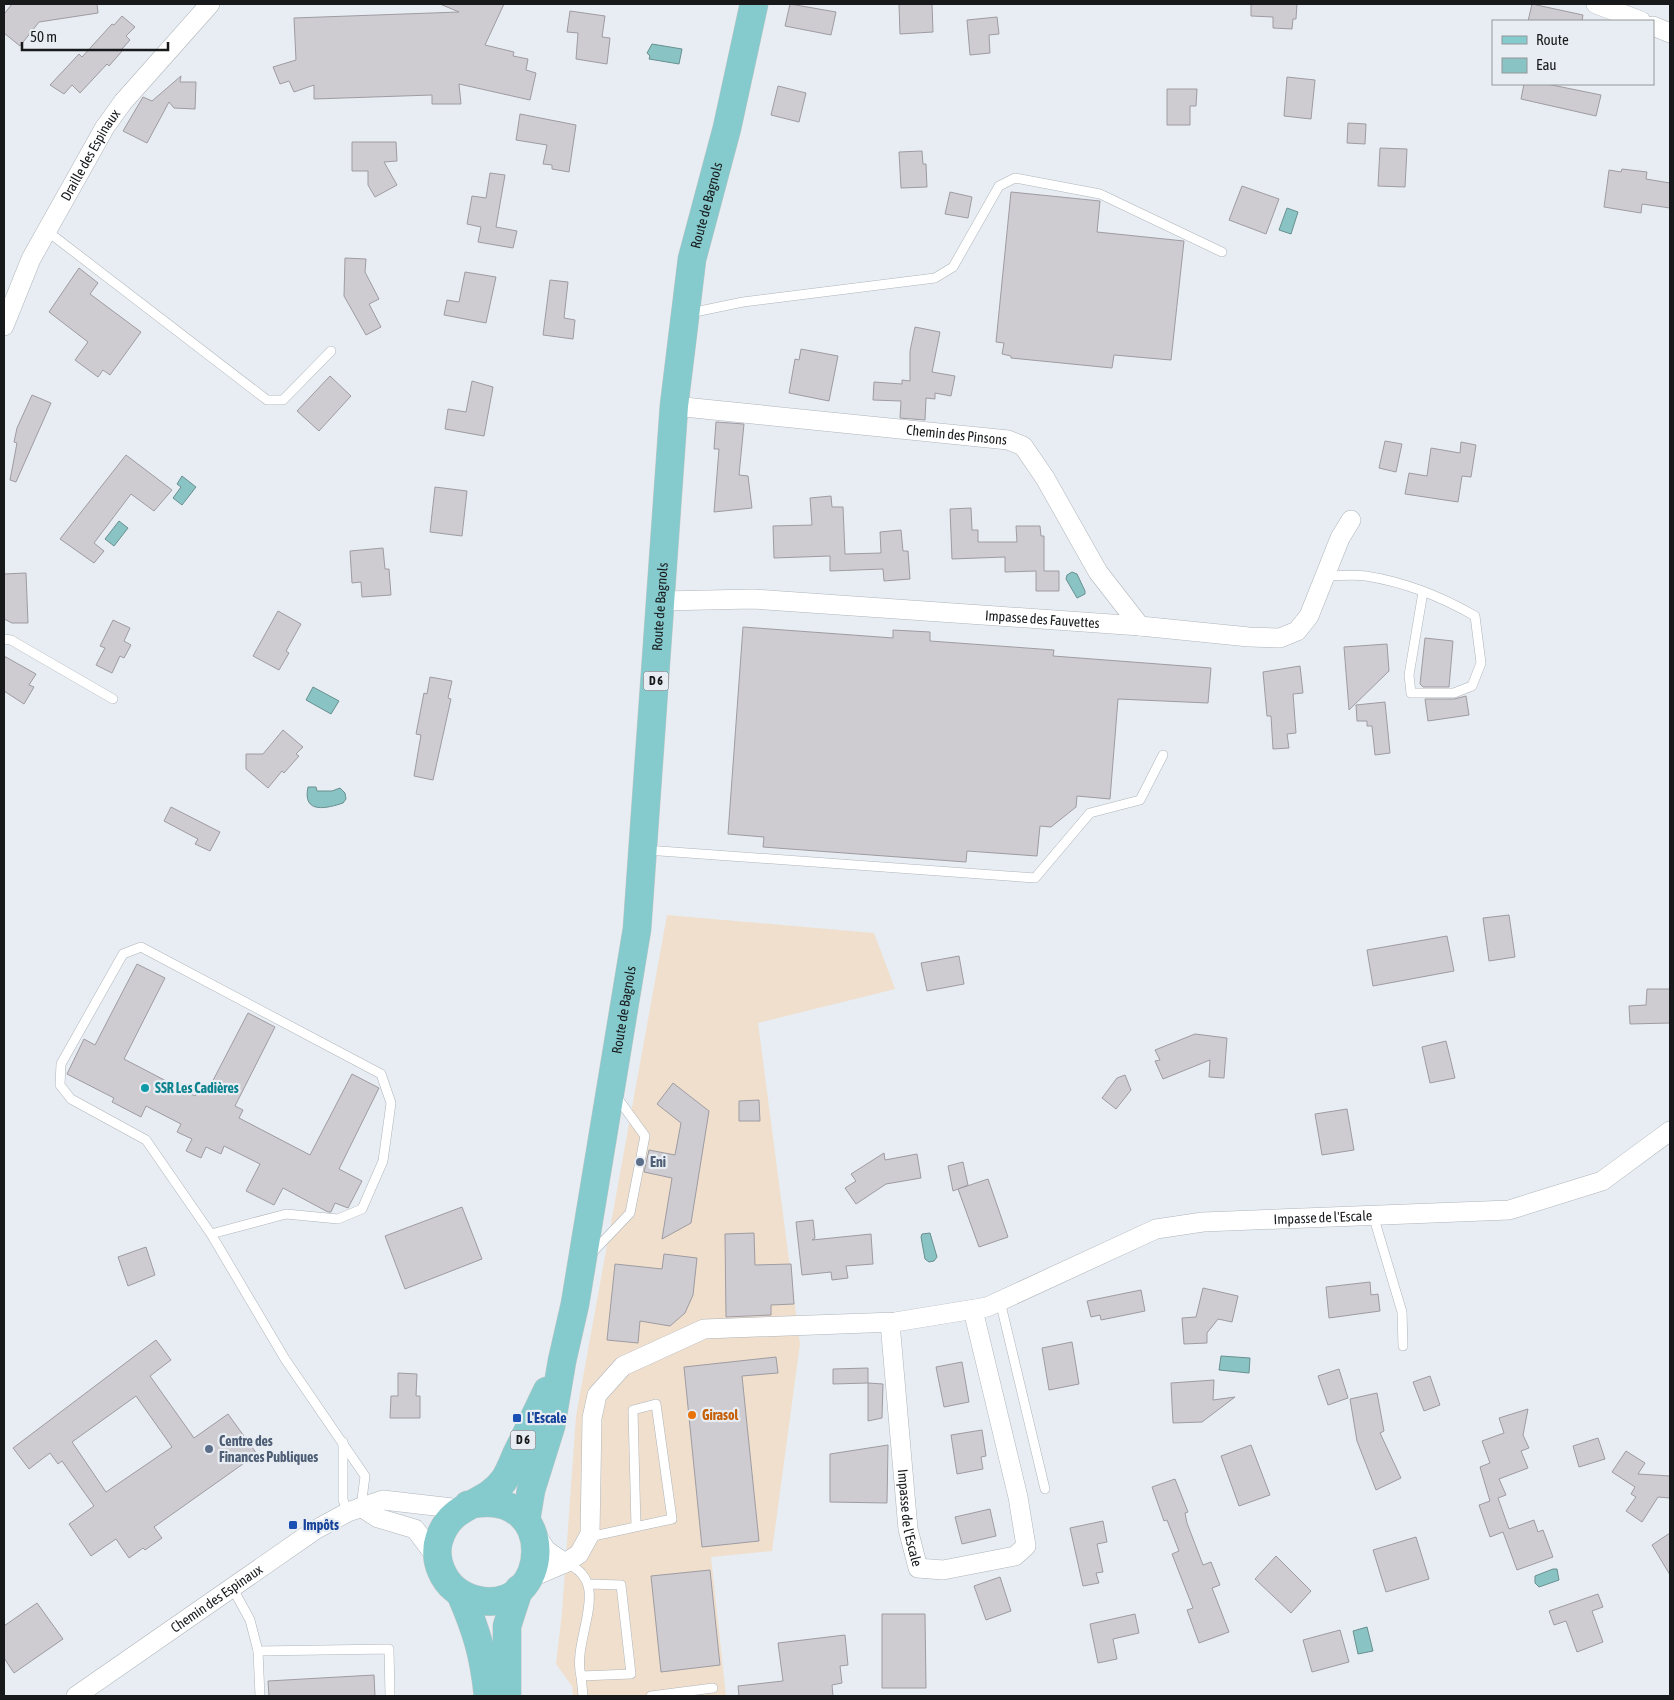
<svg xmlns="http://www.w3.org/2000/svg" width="1674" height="1700" font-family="'Asap Condensed',sans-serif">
<rect width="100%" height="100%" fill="#e7edf2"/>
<!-- commercial -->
<path fill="#f0dfcd" d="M667,915L874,933L895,989L758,1023L800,1344L772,1551L711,1557L726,1696H573L572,1686L556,1664L562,1613L576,1416Z"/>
<!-- water -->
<g fill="#8ac3c3" stroke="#689091">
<path d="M652,44L682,49L679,64L649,59L650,56L647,53Z"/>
<path d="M1287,208L1298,212L1291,234L1279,230Z"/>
<path d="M182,476L196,487L182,505L173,498L181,487L177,484Z"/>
<path d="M119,521L128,528L114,546L105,539Z"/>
<path d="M1072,572L1077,574L1085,591V594L1077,598L1066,579L1067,575Z"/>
<path d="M313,687L339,701L331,714L306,700Z"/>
<path d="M308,787H316L317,791H332L340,788L345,793L346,799L343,803C328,808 302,815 308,787Z"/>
<path d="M930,1233L937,1257L934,1261L929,1262L925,1259L921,1237L922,1234Z"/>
<path d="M1221,1356L1250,1358L1249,1373L1219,1370Z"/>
<path d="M1553,1569H1557L1559,1580L1539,1587L1535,1583V1576Z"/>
<path d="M1367,1627L1373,1651L1358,1654L1353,1631Z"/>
</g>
<!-- building -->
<g fill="#cecbd1" stroke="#9e9ca2" fill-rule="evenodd">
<path d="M12,4H97L98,13L39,22L20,46L4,33V14Z"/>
<path d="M440,4H504L485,45L514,52L513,56L528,59L526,70L536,73L530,100L459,84L461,104H432V95L314,99V85L294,92L289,81L280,84L273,67L296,60L294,18L459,12Z"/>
<path d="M790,4L836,12L831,35L785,26Z"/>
<path d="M899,4H932L933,32L900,34Z"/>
<path d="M1251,4H1297L1296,19H1293L1292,29L1273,28V17L1251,16Z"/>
<path d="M1532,4L1583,15L1582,21H1528Z"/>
<path d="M570,11L605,16L602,37L610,38L607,64L576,59L578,33L567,32Z"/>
<path d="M122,16L135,27L126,36L130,40L122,49L123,50L109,66L107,64L80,93L72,85L64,94L50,85L79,54L82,57L112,24L114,25Z"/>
<path d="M997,17L999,34L989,35L990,53L970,55L967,20Z"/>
<path d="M181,76L180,82H196L195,109L174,108L169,102L147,143L123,131L143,97L152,101Z"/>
<path d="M1287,77L1315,80L1311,119L1284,116Z"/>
<path d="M1524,84H1547L1601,95L1596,116L1521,99Z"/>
<path d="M778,86L806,93L799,122L771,115Z"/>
<path d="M1167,89H1197L1196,106H1190V125H1167Z"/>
<path d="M520,114L576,125L569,172L552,169V165L543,164L547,145L516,140Z"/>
<path d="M1348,123L1366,124L1365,144L1347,143Z"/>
<path d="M352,142H396L397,161L384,162L397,185L375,197L368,185V171H352Z"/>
<path d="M1380,148L1407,149L1405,187L1378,186Z"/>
<path d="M922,151L923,164H926L927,187L901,188L899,152Z"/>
<path d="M1622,169L1647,172L1646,179L1670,183V208L1642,204L1641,213L1604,207L1609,170L1621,172Z"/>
<path d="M490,173L505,175L496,227L517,231L513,248L478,242L481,227L467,224L472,196L486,198Z"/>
<path d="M1242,186L1279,199L1266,234L1229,220Z"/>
<path d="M950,192L972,197L968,218L945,214Z"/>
<path d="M1011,192L1100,201L1097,232L1184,241L1171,360L1114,355L1112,368L1011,358V356L1002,354L1004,343L996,342Z"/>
<path d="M345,258L366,259L365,272L379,299L369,304L381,327L366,335L344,296Z"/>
<path d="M79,268L98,283L90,294L141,332L110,375L103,370L98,377L75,360L88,342L49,312Z"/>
<path d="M465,272L496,277L486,323L444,315L447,300L459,302Z"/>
<path d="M550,280L568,282L564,318L575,320L573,339L543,335Z"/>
<path d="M915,327L940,332L932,372L955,376L951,396L935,393V399L926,398L925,420L900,418L901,401L873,400L874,382L902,384V380L910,381V351Z"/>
<path d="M801,349L838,356L829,401L789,393L795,359L799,360Z"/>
<path d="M330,376L351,396L319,431L297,411Z"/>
<path d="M472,381L493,387L484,436L445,429L448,409L466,412Z"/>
<path d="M32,395L51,403L16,482L10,480L17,443L14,442L17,428Z"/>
<path d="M716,422L744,424L739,475L748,476L752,508L714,512L719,449H714Z"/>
<path d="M1385,441L1402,444L1396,472L1379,468Z"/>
<path d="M1461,442L1476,445L1471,477L1462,476L1458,502L1405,494L1409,473L1427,476L1431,448L1460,453Z"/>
<path d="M126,455L172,490L154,511L131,494L94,543L104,551L94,563L60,539Z"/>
<path d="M435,487L467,491L462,536L430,532Z"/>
<path d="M831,496L832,507H843L845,554L881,553L880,532L901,530L903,551H908L910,579L884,581L883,569L830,571V556L774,558L773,526L812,525L810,498Z"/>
<path d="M971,508L972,530H978V542H1017L1016,526H1040L1041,536H1044V571H1059V591H1036V571L1005,572V557L952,559L950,509Z"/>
<path d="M383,548L385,569H389L391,595L362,597L361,582L352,583L350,551Z"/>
<path d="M26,573L28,623H12L4,619V574Z"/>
<path d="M278,611L301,624L286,651L289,653L279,670L253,656Z"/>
<path d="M113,620L130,628L124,641L131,645L124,658L120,656L112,673L96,665L105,648L100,646Z"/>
<path d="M743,627L893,638V630L930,632V641L1054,650L1053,656L1211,668L1208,703L1118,699L1110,799L1077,796L1076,807L1051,827L1040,826L1037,856L967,851L966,862L763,847L764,837L728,834Z"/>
<path d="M1425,638L1453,641L1449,687H1423L1420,684Z"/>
<path d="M1387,644L1389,671L1349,710L1344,647Z"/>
<path d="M4,656L36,674L29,685L34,687L24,704L4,691Z"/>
<path d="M1300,666L1303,693L1293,694L1296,733L1287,734L1289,748L1273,749L1271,716H1267L1263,672Z"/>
<path d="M430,677L452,681L448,698L451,699L433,780L414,776L421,735L416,734L424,693L427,694Z"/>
<path d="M1466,696L1469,715L1428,721L1425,699H1454Z"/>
<path d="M1385,702L1390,753L1375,755L1372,726H1367V721H1357L1356,705Z"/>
<path d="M283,730L303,747L296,754L299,756L284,773L282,771L268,788L246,769V754H263Z"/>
<path d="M171,807L220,832L210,851L195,844L198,839L164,821Z"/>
<path d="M1509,915L1515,957L1489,961L1483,918Z"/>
<path d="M1447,936L1454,971L1373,986L1367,950Z"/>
<path d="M959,956L964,984L927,991L921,963Z"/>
<path d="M137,964L165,978L124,1059L195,1096L199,1088L207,1092L248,1013L275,1027L235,1106L243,1110L239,1118L310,1155L352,1074L379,1088L339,1169L362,1181L348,1208L335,1203L331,1212H328L283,1188L274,1205L246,1191L260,1164L224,1146L221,1154L206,1147L201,1158L186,1151L192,1139L177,1132L181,1124L146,1106L141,1117L112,1102L114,1098L67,1074L84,1039L95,1045Z"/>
<path d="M1647,989H1670V1023L1630,1024L1629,1006L1646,1005Z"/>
<path d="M1195,1034L1227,1038L1224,1078L1209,1077L1210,1060L1163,1079L1155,1061L1160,1060L1155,1050Z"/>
<path d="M1446,1041L1455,1078L1430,1083L1422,1047Z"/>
<path d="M1125,1075L1131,1090L1116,1109L1102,1098L1117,1078Z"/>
<path d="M673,1083L709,1111L691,1223L662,1239L672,1178L644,1172L649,1150L675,1155L681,1123L657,1104Z"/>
<path d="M759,1100L760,1121H739V1101Z"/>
<path d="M1347,1109L1354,1150L1322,1155L1315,1114Z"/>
<path d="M884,1153L885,1160L917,1154L921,1178L886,1184L856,1204L845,1188L856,1181L851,1174Z"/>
<path d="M963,1162L968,1185L953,1191L948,1166Z"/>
<path d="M988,1179L1008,1237L979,1247L958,1189Z"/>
<path d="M462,1207L482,1259L405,1289L385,1236Z"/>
<path d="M813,1220L815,1238L812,1240L871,1234L873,1264L846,1266L848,1278L832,1280L831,1272L802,1275L796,1222Z"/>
<path d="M754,1233L755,1265L791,1264L794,1304L771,1305V1315L726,1317L725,1234Z"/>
<path d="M146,1247L155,1275L128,1286L118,1257Z"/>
<path d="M664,1254L697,1258L693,1295L685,1313L670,1326L640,1321L638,1343L607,1340L615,1264L662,1269Z"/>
<path d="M1370,1282L1371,1295L1378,1294L1380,1311L1329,1318L1326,1287Z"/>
<path d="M1203,1288L1238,1296L1232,1322L1218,1319L1207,1333V1343L1184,1344L1182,1318L1196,1317Z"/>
<path d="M1141,1290L1145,1311L1101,1320L1100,1315L1091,1317L1087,1301Z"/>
<path d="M156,1340L171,1360L150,1376L194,1438L228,1414L257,1454L154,1527L162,1538L145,1550L143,1548L129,1558L116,1539L91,1556L69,1524L94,1506L62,1461L58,1464L50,1453L29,1469L13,1448ZM136,1396L172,1447L106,1492L72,1442Z"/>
<path d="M1072,1342L1079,1384L1049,1390L1042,1348Z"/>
<path d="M776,1357L778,1373L742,1376L759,1541L702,1547L684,1367Z"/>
<path d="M962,1362L969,1402L944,1407L936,1367Z"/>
<path d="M868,1368V1383L833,1384V1369Z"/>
<path d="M1339,1369L1348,1398L1328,1405L1318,1376Z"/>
<path d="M398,1373L417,1374L416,1396H420V1418H390L391,1396H398Z"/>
<path d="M1430,1376L1440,1405L1424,1411L1413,1382Z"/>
<path d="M1214,1380L1213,1400L1235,1397L1202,1422L1173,1423L1171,1383Z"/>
<path d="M868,1383L883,1384L882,1418L868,1421Z"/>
<path d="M1377,1393L1384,1431L1380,1433L1401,1478L1376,1490L1357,1441L1350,1399Z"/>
<path d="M1528,1409L1523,1435L1529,1448L1521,1451L1528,1468L1499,1479L1506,1495L1498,1498L1509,1529L1534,1520L1538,1532L1543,1530L1553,1557L1517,1570L1503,1532L1490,1537L1479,1505L1490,1501L1480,1467L1490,1463L1482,1441L1504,1433L1499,1418Z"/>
<path d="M982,1430L986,1456L981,1457L983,1469L957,1474L951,1435Z"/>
<path d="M1598,1438L1605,1459L1579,1467L1573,1446Z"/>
<path d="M888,1445L887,1503L830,1502V1454Z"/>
<path d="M1251,1445L1270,1495L1239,1506L1221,1456Z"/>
<path d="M1626,1451L1645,1463L1638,1474L1670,1476V1498L1658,1497L1642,1522L1626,1511L1636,1497L1631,1494L1635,1487L1612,1472Z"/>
<path d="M1175,1479L1188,1512L1185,1513L1187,1523L1203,1565L1211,1562L1220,1585L1212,1588L1229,1632L1199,1643L1187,1610L1193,1608L1172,1554L1179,1551L1167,1520L1164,1521L1152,1487Z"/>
<path d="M990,1509L996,1536L962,1544L955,1517Z"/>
<path d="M1103,1521L1107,1542L1097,1544L1103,1572L1096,1573L1099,1583L1083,1586L1070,1528Z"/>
<path d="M1670,1533V1575L1652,1545Z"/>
<path d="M1416,1537L1429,1579L1386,1592L1373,1550Z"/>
<path d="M1276,1556L1311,1591L1291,1613L1255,1579Z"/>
<path d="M710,1570L720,1665L661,1672L651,1576Z"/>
<path d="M1000,1577L1011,1611L986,1620L974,1586Z"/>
<path d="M1598,1594L1603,1607L1592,1611L1603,1642L1577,1652L1566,1621L1554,1625L1549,1611Z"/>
<path d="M37,1603L63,1639L14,1673L4,1658V1626Z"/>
<path d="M882,1614H925L926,1688H882Z"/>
<path d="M1135,1614L1139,1633L1113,1639L1117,1659L1098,1663L1090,1624Z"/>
<path d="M1340,1630L1349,1662L1312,1672L1303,1640Z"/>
<path d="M845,1635L848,1665L840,1666L842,1683L832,1685L833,1696H739L738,1686L783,1681L778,1643Z"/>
<path d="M374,1675L375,1696H269L268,1681Z"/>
</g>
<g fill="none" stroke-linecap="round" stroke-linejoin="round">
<defs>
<g id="lane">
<path d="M47,231L267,400H283L331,351"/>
<path d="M690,313L743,302L935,278L953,267L999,186L1015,178L1100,194L1222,252"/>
<path d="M1327,576C1339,576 1353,574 1366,576C1404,582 1442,597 1475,616L1481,663L1472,686L1454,693H1411L1409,675L1423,592"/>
<path d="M4,639L11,640L113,699"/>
<path d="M646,850L1035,878L1090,813L1140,800L1163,755"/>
<path d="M1373,1215L1402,1312L1403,1346"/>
<path d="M211,1234L286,1214L338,1219L362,1209L383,1161L391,1103L381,1074L141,947L123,954L61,1064L60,1085L71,1099L146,1140L211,1234L285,1359L365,1476L361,1507"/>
<path d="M591,1254L630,1213L645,1136L616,1096"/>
<path d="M1000,1301L1045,1489"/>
<path d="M343,1442V1500L348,1512"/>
<path d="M589,1537L672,1519L656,1404L633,1410L636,1527"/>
<path d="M565,1563C615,1581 571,1638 581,1676L631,1674L621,1585L590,1584"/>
<path d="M232,1587L250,1620L258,1651L389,1649L390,1696"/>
<path d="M258,1651L260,1696"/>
<path d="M581,1676L583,1696"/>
<path d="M651,1696L713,1688"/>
</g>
<g id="street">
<path d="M1596,4L1641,21"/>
<path d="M1653,26L1670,33"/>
<path id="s1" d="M4,326L31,259L105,127L123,102L210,4"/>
<path id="s2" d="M674,406L1008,440L1023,446L1045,478L1098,572L1140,626"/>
<path id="s3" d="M662,601L753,599L1140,626L1249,637L1280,638L1297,631L1309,616L1340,538L1351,520"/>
<path id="s4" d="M890,1323L908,1529L918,1568L943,1570L1015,1556L1026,1546L1018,1497L973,1310"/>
<path d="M361,1507L378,1518L415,1529L437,1558"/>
<path id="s5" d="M565,1563L579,1554L590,1534L592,1418L597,1395L623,1366L704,1329L895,1322L987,1307L1156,1229L1203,1222L1509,1210L1602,1181L1670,1131"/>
<path d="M530,1578L565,1563L546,1550L535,1533"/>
<path id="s6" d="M76,1696L315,1530L348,1512L383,1500L461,1509"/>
</g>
<g id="primary">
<path d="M468,1505C561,1484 552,1617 477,1600C460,1596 447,1585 441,1570C437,1561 436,1549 439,1540C450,1502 484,1508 504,1480C509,1473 513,1462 517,1453C527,1433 537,1412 547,1391"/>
<path id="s7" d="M526,1520L531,1490L551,1426L562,1361L575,1304L637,929L674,406L692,259L727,128L754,4"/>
<path d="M461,1595C477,1632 484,1656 488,1696"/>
<path d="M507,1696V1626L519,1589"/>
</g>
</defs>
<!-- lane casing -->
<use href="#lane" stroke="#afb5ba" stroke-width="10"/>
<!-- street casing -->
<use href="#street" stroke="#afb5ba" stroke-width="20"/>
<!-- primary casing -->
<use href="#primary" stroke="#c7c8c8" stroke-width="29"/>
<!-- lane -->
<use href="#lane" stroke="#fff" stroke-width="9"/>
<!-- street -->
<use href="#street" stroke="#fff" stroke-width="19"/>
<!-- primary -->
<use href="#primary" stroke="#85cacd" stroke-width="28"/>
</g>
<!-- markers -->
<circle fill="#0f9aa8" stroke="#e7edf2" stroke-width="2" cx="145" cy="1088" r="5"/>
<g fill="#5c6f8a" stroke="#e7edf2" stroke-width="2">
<circle cx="640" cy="1162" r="5"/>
<circle cx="209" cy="1449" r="5"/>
</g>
<circle fill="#e8710a" stroke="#e7edf2" stroke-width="2" cx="692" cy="1415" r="5"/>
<g fill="#1a4fb4" stroke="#e7edf2" stroke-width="2">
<rect x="512" y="1413" width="10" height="10" rx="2.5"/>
<rect x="288" y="1520" width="10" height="10" rx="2.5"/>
</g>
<g text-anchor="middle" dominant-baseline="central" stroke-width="4.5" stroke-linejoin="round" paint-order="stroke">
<!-- shield labels -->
<g fill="#e7edf2" stroke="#55595c" stroke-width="1">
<rect x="643.5" y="671.5" width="25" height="19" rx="4"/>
<rect x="510.5" y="1430.5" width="25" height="19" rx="4"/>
</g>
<g font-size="12" font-weight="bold" fill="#17191b">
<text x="656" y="681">D 6</text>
<text x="523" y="1440">D 6</text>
</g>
<!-- street labels -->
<g font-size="14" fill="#17191b" stroke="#e7edf2">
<text stroke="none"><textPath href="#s1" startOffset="192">Draille des Espinaux</textPath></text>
<text stroke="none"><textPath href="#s7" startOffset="1330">Route de Bagnols</textPath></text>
<text stroke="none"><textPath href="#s2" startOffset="284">Chemin des Pinsons</textPath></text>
<text stroke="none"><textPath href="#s7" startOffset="925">Route de Bagnols</textPath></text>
<text stroke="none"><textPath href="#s3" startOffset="381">Impasse des Fauvettes</textPath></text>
<text stroke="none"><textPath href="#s7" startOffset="520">Route de Bagnols</textPath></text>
<text stroke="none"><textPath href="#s5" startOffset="945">Impasse de l'Escale</textPath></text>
<text stroke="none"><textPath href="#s4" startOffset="196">Impasse de l'Escale</textPath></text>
<text stroke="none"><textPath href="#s6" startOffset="171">Chemin des Espinaux</textPath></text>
</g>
<!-- culture labels -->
<g font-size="14" font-weight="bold" fill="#0d838f" stroke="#e7edf2" text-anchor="start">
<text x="155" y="1088">SSR Les Cadières</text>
</g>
<!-- service labels -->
<g font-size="14" font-weight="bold" fill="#4e5e75" stroke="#e7edf2" text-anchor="start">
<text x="650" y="1162">Eni</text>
<text x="219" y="1441">Centre des<tspan x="219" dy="16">Finances Publiques</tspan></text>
</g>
<!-- food labels -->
<g font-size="14" font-weight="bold" fill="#c56008" stroke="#e7edf2" text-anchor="start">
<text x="702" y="1415">Girasol</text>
</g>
<!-- transit labels -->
<g font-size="14" font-weight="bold" fill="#164399" stroke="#e7edf2" text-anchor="start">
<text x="527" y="1418">L'Escale</text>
<text x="303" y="1525">Impôts</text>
</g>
</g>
<!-- border -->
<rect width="1674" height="1700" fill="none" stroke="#17191b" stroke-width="10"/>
<!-- legend -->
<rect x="1492" y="20" width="162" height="65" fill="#e7edf2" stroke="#94989c"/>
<rect x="1502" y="36" width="25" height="8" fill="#85cacd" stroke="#94989c"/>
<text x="1536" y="45" font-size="15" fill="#17191b">Route</text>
<rect x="1502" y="58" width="25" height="15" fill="#8ac3c3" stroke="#94989c"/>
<text x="1536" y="70" font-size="15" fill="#17191b">Eau</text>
<!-- scale -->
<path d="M22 42v8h146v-8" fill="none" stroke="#17191b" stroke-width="2.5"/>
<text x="30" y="42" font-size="15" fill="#17191b" stroke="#e7edf2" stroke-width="4" paint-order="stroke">50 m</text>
</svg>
